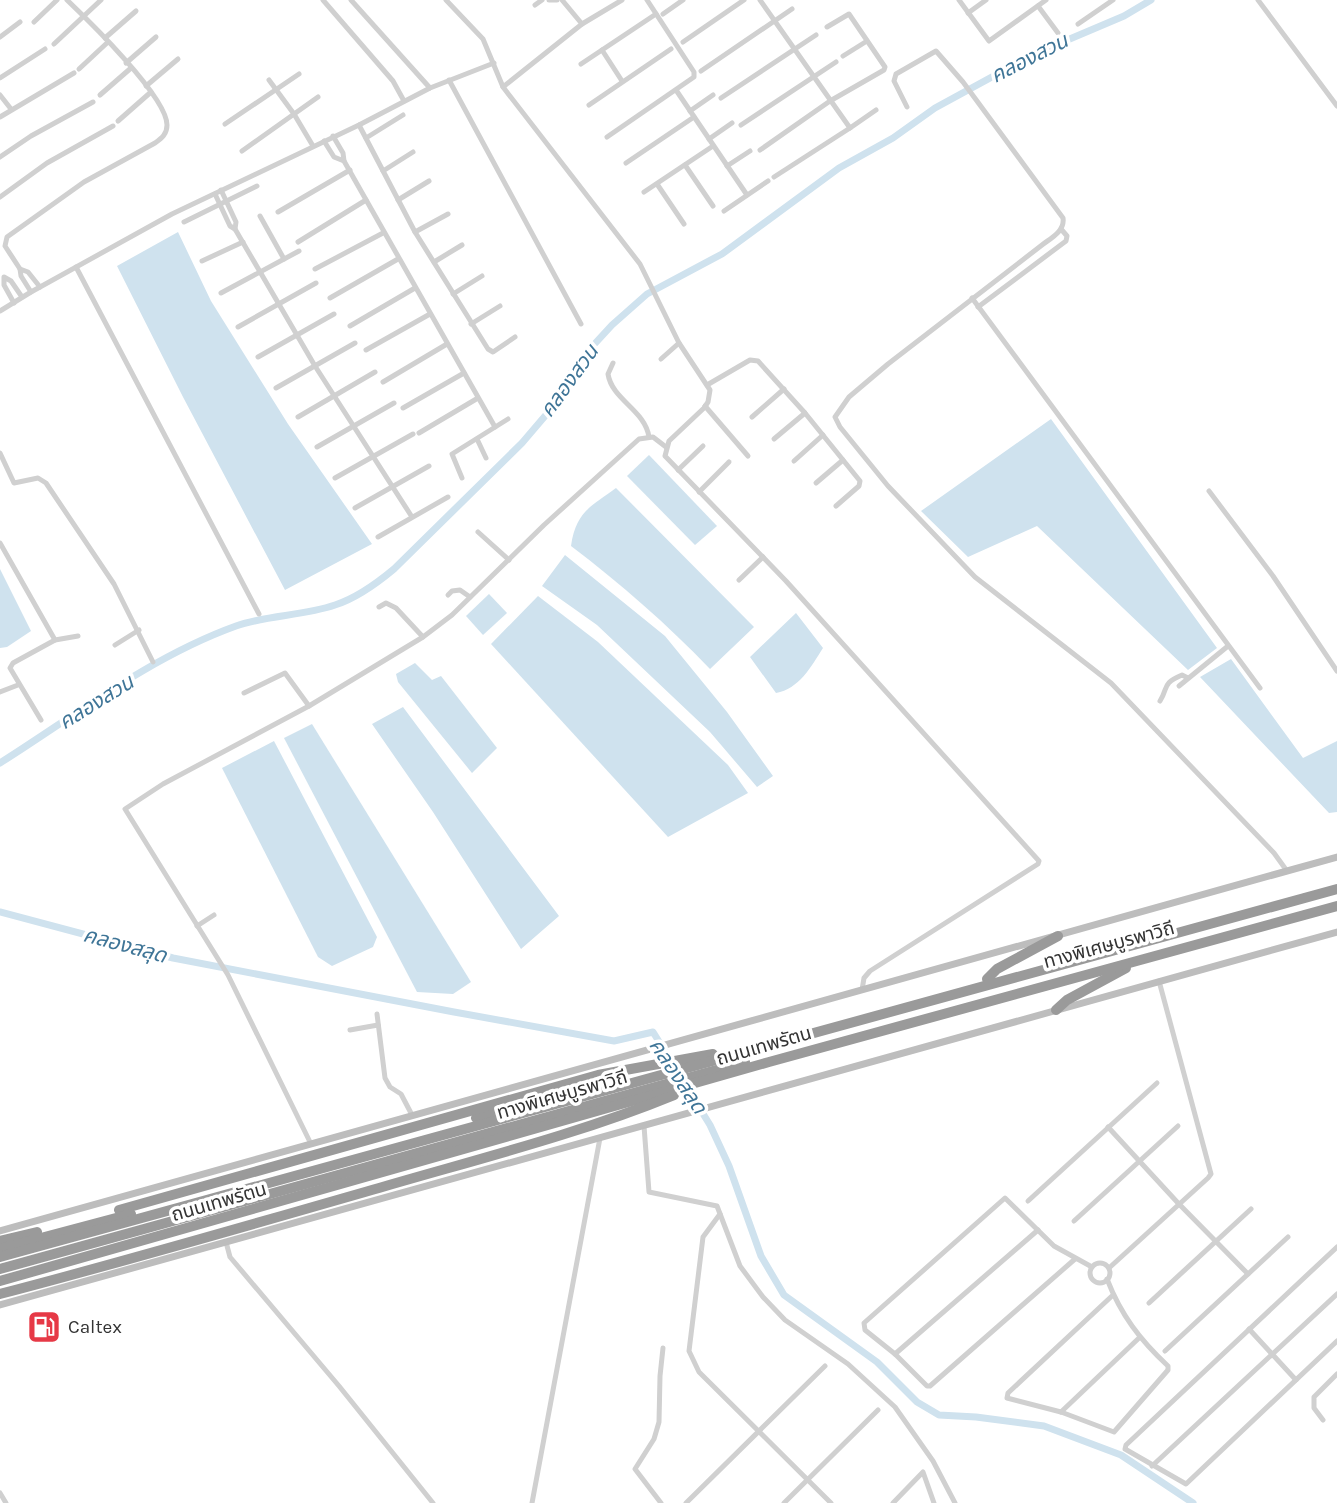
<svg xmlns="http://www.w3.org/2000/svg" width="1337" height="1503" font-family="Karla,'Noto Sans Thai',sans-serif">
<rect width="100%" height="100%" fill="#fff"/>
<!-- water -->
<g fill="#cfe2ee">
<path d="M178,232L211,301L288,424L372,544L285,590L183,397L117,266Z"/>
<path d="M1051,419L1217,648L1188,670L1037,526L968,557L921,511Z"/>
<path d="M649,455L717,526L695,545L627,476Z"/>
<path d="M616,488L754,627L710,669C667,624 621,584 571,546C576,512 590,507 616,488Z"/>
<path d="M565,555L665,636L727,712L773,776L757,787L710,732L597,625L542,586Z"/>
<path d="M0,569L31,631L7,647L0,648Z"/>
<path d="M489,594L507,613L483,635L466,616Z"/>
<path d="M538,596L598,642L728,765L748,793L668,837L491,644Z"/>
<path d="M796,613L823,648C811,667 799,689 776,693L750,657Z"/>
<path d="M1231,659L1303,758L1337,741V812L1329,813L1200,677Z"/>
<path d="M415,663L432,680L441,676L497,748L472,773L398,682L396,674Z"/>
<path d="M403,707L559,916L521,949L433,812L372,724Z"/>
<path d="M312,724L471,982L453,994L417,992L284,738Z"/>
<path d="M274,741L377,937L373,947L332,966L318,957L222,768Z"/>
</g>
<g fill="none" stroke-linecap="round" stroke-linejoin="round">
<!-- canal -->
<g stroke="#cfe2ee" stroke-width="7">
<path d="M0,763C76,715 150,657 236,626C267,615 303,616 335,605C357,598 376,584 394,569L522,443L551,409L565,381L589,350L612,325L647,294L722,254L839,168L893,138L935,108L1032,55L1124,16L1151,0"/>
<path d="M0,912L173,958L454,1012L614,1041L653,1032L673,1064"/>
<path d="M684,1083L710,1125L729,1166L761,1256L784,1295L877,1362L917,1402L939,1415L976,1417L1044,1426L1121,1455L1193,1503"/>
</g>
<!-- street -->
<g stroke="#d0d0d0" stroke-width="5">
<path d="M323,0L393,81L404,101"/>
<path d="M351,0L430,88"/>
<path d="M446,0L483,39L503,87L640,264L679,343L710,390L708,402L704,408L669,441L665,456L786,581L1039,861L1038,864L870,971L864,978L862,990"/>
<path d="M549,0H557"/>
<path d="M562,0L582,24"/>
<path d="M760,0L850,128L876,110"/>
<path d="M959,0L989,41L1046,0"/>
<path d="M1258,0L1337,106"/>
<path d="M535,5L542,0"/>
<path d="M1038,6L1058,33"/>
<path d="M968,13L986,0"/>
<path d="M663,14L683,0"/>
<path d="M34,22L57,0"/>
<path d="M1078,24L1113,0"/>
<path d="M0,37L20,22"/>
<path d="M105,38L136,11"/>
<path d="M683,42L744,0"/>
<path d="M54,44L101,0"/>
<path d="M602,50L622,81"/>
<path d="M843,56L867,41"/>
<path d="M126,63L156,37"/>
<path d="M581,64L656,14"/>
<path d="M79,69L108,42"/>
<path d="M701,71L792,9"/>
<path d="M0,78L45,49"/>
<path d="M269,80L294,114L313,146"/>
<path d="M449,80L581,324"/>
<path d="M146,86L178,59"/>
<path d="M503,87L582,24L622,0"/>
<path d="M676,90L747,195"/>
<path d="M0,95L11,109"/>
<path d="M100,95L131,68"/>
<path d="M721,98L816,35"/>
<path d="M589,105L671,49"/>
<path d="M907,107L894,81L896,74L936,51L963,82L1063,218C1065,231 1051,238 1042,245L888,364L849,397L835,417L840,427L888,486L975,577L1111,683L1274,853L1287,871"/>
<path d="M690,111L713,95"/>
<path d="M0,117L74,73"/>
<path d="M118,121L151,92"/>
<path d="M225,124L299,74"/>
<path d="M359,125L415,232L488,349L493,352L515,337"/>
<path d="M741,125L836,62"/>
<path d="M607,137L694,77V72L647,0"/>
<path d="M366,138L403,115"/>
<path d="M709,139L732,123"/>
<path d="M324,141L334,157L344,161L343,153L333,136"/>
<path d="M760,150L830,101L884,70L885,67L849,14L827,27"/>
<path d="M242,151L318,97"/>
<path d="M0,157L31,136L93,102"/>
<path d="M344,161L495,427"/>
<path d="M626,163L694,117"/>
<path d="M685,165L713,206"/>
<path d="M727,166L750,151"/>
<path d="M383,171L413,152"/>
<path d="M774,177L850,128"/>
<path d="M657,184L684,224"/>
<path d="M221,190L236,222L235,229"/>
<path d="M644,192L713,146"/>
<path d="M215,194L230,226L235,229L315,366L412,517"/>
<path d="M0,197L47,163L113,126"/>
<path d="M398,200L429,181"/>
<path d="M724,211L768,181"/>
<path d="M278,212L350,170"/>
<path d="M260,216L284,259"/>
<path d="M184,222L257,186"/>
<path d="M415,232L448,214"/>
<path d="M298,242L366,200"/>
<path d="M202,261L243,242"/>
<path d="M434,262L462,245"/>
<path d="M76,267L259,614"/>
<path d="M20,269L5,246L7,237L84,182L155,143C162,138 167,134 167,125C167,97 89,21 67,0"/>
<path d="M315,269L383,233"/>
<path d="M31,292L21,276L20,269L28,272L40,287"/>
<path d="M221,293L299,251"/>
<path d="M453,294L482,276"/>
<path d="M330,298L398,259"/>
<path d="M972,298L1260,688"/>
<path d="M14,303L4,285V277L11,281L22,297"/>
<path d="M978,307L1066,241L1067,236L1061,229"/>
<path d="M0,311L31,292L172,214L359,125L430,88L494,63"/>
<path d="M471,324L500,306"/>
<path d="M350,326L415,288"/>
<path d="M238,327L316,283"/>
<path d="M366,350L430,314"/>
<path d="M258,357L334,314"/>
<path d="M661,359L679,343"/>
<path d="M613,363L608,374C612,400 645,410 649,437"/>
<path d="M383,382L447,344"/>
<path d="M707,385L750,360L758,361L805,413L860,481L859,486L836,506"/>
<path d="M276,388L355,343"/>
<path d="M705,406L748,456"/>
<path d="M403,408L464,373"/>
<path d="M298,417L375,372"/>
<path d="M752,417L784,389"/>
<path d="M419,433L478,398"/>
<path d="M477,439L486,458"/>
<path d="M774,439L805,413"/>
<path d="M317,447L394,403"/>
<path d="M0,453L14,483L38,478L46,483L114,584L153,662"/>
<path d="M794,461L823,435"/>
<path d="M678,470L703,446"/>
<path d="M335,478L413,434"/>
<path d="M462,478L452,454L508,419"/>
<path d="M816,483L843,460"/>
<path d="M1209,491L1273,576L1337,671"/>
<path d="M699,492L729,462"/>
<path d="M355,508L429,466"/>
<path d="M478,532L509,560"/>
<path d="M378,537L448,497"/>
<path d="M0,543L55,640L13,663L10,668L41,720"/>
<path d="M739,580L763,557"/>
<path d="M448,595L452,591L460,590L470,597"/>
<path d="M379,607L386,603L396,608L423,637"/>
<path d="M55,640L78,636"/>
<path d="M115,645L139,630"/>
<path d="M1179,686L1228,646"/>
<path d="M0,692L18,685"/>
<path d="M244,693L285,673L309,706"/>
<path d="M1160,701C1169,687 1161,684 1182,675L1188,678"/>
<path d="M197,926L214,915"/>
<path d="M377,1014L385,1078L390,1087L401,1094L412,1115"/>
<path d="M350,1030L378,1025"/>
<path d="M644,1126L649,1192L717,1206L740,1266L763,1297L785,1320L848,1364L895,1407L933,1461L955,1503"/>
<path d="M1108,1127L1178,1203L1248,1274"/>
<path d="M311,1144L228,975L125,809L163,784L309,706L423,637L452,615L544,525L639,439L653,437L666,447"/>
<path d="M1028,1201L1157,1083"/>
<path d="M720,1214L703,1237L689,1351L699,1372L831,1503"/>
<path d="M1074,1221L1178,1126"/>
<path d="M226,1242L230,1257L339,1386L433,1503"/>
<path d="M1337,1247L1126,1445L1125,1449L1186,1484L1337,1341"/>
<path d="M1075,1259L930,1386H927L895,1354L865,1330L864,1323L1005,1198L1054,1246L1092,1267"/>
<circle cx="1100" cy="1273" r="10"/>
<path d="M1109,1268L1208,1178L1211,1174L1159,981"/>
<path d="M1107,1279C1121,1315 1140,1340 1168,1366V1370L1114,1432L1061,1412L1007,1398L1008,1393L1113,1295"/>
<path d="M1149,1303L1251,1209"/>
<path d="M1249,1329L1296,1380"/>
<path d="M1165,1351L1288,1237"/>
<path d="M895,1354L1038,1230"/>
<path d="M1061,1412L1139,1338"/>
<path d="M1323,1420L1314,1408V1397L1337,1374"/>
<path d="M1152,1466L1337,1294"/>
<path d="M0,1493L6,1503"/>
<path d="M532,1503L600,1138"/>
<path d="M661,1503L635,1469L654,1439L659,1422L660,1376L663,1348"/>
<path d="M686,1503L825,1366"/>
<path d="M784,1503L878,1410"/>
<path d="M893,1503L923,1472L934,1503"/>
</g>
<!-- secondary -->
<g stroke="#bdbdbd" stroke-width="7">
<path d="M0,1231L1337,857"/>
<path d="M0,1305L1337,932"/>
</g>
<!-- highway -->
<g stroke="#9a9a9a" stroke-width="10">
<path d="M987,979L997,969L1058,936"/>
<path d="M1056,1010L1067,1000L1126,968"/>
<path d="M476,1118L543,1100"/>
<path d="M119,1210L598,1075L713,1054"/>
<path d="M0,1241L37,1232"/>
<path d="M0,1249L131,1214"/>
<path d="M0,1257L1337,889"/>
<path d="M0,1269L745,1062"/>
<path d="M0,1281L769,1062L1337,906"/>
<path d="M0,1294C127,1261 253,1224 379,1188C478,1159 579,1134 674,1095"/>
</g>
</g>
<!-- icons -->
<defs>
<symbol id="fuel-square" viewBox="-11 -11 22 22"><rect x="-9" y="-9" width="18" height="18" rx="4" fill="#e63946" stroke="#fff"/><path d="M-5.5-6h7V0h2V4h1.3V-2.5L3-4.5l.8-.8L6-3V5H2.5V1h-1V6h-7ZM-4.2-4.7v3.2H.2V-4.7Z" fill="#fff"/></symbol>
</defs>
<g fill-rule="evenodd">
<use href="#fuel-square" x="25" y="1308" width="38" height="38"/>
</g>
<g text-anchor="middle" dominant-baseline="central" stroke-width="7" stroke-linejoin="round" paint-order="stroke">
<!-- street labels -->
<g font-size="19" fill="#333" stroke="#fff">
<text transform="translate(1109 945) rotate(-15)">ทางพิเศษบูรพาวิถี</text>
<text transform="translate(764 1046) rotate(-16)">ถนนเทพรัตน</text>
<text transform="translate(562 1095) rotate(-16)">ทางพิเศษบูรพาวิถี</text>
<text transform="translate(219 1202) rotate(-16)">ถนนเทพรัตน</text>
</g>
<!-- poi labels -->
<g font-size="19" fill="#333" stroke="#fff" text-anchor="start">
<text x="68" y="1327">Caltex</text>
</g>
<!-- water labels -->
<g font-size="21" font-style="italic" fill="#3f7597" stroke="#fff">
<text transform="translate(1029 58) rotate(-27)">คลองสวน</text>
<text transform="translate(569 381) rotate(-54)">คลองสวน</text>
<text transform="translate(96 702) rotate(-32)">คลองสวน</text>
<text transform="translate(125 945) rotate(15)">คลองสลุด</text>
<text transform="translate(678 1076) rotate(56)">คลองสลุด</text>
</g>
</g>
</svg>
